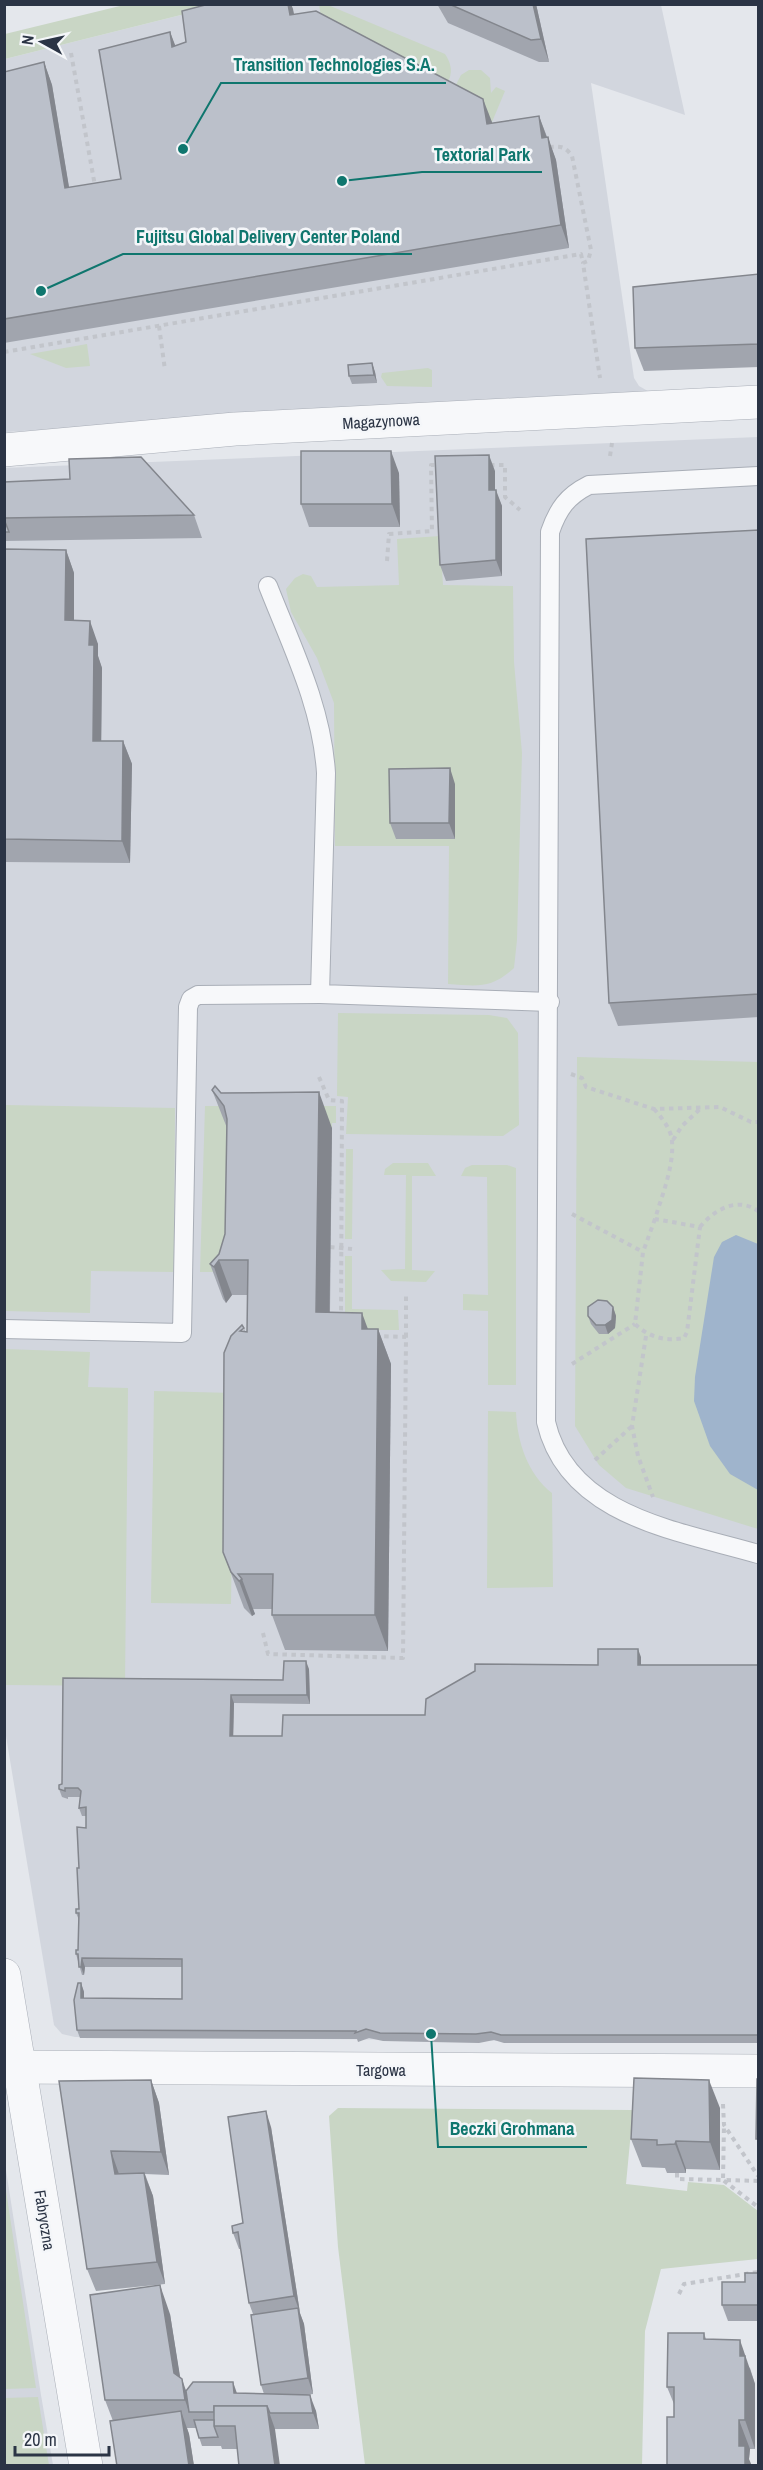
<svg xmlns="http://www.w3.org/2000/svg" width="763" height="2470" font-family="'Archivo Narrow',sans-serif">
<rect width="100%" height="100%" fill="#e4e7ec"/>
<!-- built -->
<g fill="#d2d6de">
<path d="M221,5H661L685,115L591,83L634,378L639,386L653,394L5,432V59Z"/>
<path d="M758,437V2043L75,2037L62,2034L54,2025L4,1724V468Z"/>
<path d="M4,2157L41,2395L53,2465H5Z"/>
</g>
<!-- green -->
<g fill="#c9d6c5">
<path d="M124,5H221L5,59V34Z"/>
<path d="M319,5H328L445,54C456,71 450,80 440,95L324,34Z"/>
<path d="M469,70H481L490,78L491,93L496,87L505,91L492,122L448,100L461,75Z"/>
<path d="M87,344L90,366L66,368L30,354Z"/>
<path d="M428,368L432,370V387L387,386L381,377L382,373Z"/>
<path d="M440,536L443,585L513,586L514,662L522,753L517,940L514,968C491,989 478,986 448,984L449,846H335L334,703L317,658L291,612L286,589L295,578L303,574L311,576L317,587L399,585L397,539Z"/>
<path d="M338,1013L489,1015L507,1018L518,1033L519,1125L503,1136L346,1134L348,1097L337,1096Z"/>
<path d="M577,1057L758,1062V1529L626,1488L599,1465L575,1426Z"/>
<path d="M5,1105L175,1108L174,1272L91,1271L90,1313L5,1311Z"/>
<path d="M205,1106H336V1123H332V1128H228L238,1272H200Z"/>
<path d="M346,1149H353L352,1239H345Z"/>
<path d="M393,1163H428L436,1176H412V1270L435,1271L426,1282L391,1281L381,1270L405,1269L406,1175H384L385,1169Z"/>
<path d="M472,1165H507L516,1168V1385H488V1311L463,1310V1294L488,1295L487,1177L461,1176L465,1168Z"/>
<path d="M345,1256H352V1309L398,1310L399,1330H345Z"/>
<path d="M5,1349L90,1352L88,1387L128,1388L125,1686L5,1685Z"/>
<path d="M154,1391L234,1393L231,1604L151,1603Z"/>
<path d="M488,1411L516,1412C517,1441 528,1475 552,1493L553,1587L487,1588Z"/>
<path d="M338,2108L633,2110L626,2184L687,2191L688,2182L724,2185L758,2211V2259L661,2269L645,2331L642,2465H365L338,2247L329,2116Z"/>
<path d="M4,2184H5L36,2388L5,2389Z"/>
<path d="M38,2397L49,2465H5V2398Z"/>
</g>
<!-- water -->
<path fill="#9fb4cc" d="M736,1235L758,1244V1490L730,1474L710,1446L694,1401L695,1377L714,1257L722,1242Z"/>
<g fill="none" stroke-linecap="round" stroke-linejoin="round">
<defs>
<g id="service">
<path d="M758,476L589,485C567,496 558,509 550,532L546,1422C568,1517 680,1531 758,1554"/>
<path d="M268,586C292,647 322,707 326,773L320,994L550,1002"/>
<path d="M4,1329L182,1333L188,1007L191,999L198,995L320,994"/>
</g>
<g id="minor">
<path d="M4,450L235,429L758,402"/>
<path d="M4,1975L86,2466"/>
<path d="M4,2067L758,2071"/>
</g>
</defs>
<!-- service casing -->
<use href="#service" stroke="#a9aeb7" stroke-width="20"/>
<!-- minor casing -->
<use href="#minor" stroke="#a9aeb7" stroke-width="34"/>
<!-- path -->
<g stroke="#c2c5cb" stroke-width="4" stroke-dasharray="4.5 4.5" stroke-linecap="butt">
<path d="M71,53L95,186"/>
<path d="M549,147C560,146 565,146 572,156L591,250L588,261L583,263L600,378"/>
<path d="M159,326L165,370"/>
<path d="M4,352L581,254L583,263"/>
<path d="M610,456L612,443"/>
<path d="M490,465H505V497L520,510"/>
<path d="M387,561L389,534L432,531L431,465H441"/>
<path d="M571,1074L582,1078L586,1087L654,1109L720,1107L751,1122H758"/>
<path d="M319,1077L329,1100L342,1101L341,1316"/>
<path d="M654,1109C662,1118 671,1129 672,1141C674,1167 662,1195 655,1219L700,1227L687,1332L684,1338C665,1342 647,1336 635,1324L643,1252L655,1219"/>
<path d="M673,1140L682,1126L701,1108"/>
<path d="M572,1214L643,1252"/>
<path d="M700,1227C714,1210 737,1196 758,1211"/>
<path d="M330,1247L352,1249"/>
<path d="M646,1336L632,1426L638,1456L653,1497"/>
<path d="M406,1337V1294"/>
<path d="M572,1364L635,1324"/>
<path d="M595,1460L631,1427"/>
<path d="M263,1633L268,1654L403,1658L406,1337L377,1336"/>
<path d="M723,2104L724,2125L758,2176"/>
<path d="M677,2173V2179L723,2180L724,2125"/>
<path d="M758,2181L723,2180L758,2207"/>
<path d="M679,2294L684,2284L758,2272"/>
</g>
<!-- service -->
<use href="#service" stroke="#f7f8fa" stroke-width="18"/>
<!-- minor -->
<use href="#minor" stroke="#f7f8fa" stroke-width="33"/>
</g>
<!-- wall -->
<g fill="#a1a5ae">
<path d="M209,4H291L294,14L492,123L539,116L556,160L569,248L4,343V72L44,62L52,85L69,188L121,179L170,32L175,46L186,42Z"/>
<path d="M437,4H536L549,62H539L448,23Z"/>
<path d="M759,274V367L644,371L635,348Z"/>
<path d="M372,363L375,372L377,383L352,384L349,376Z"/>
<path d="M495,471V490L502,506V576L446,581L440,565Z"/>
<path d="M399,473L400,527H309L301,504Z"/>
<path d="M4,482L194,515L202,538L4,541Z"/>
<path d="M759,530V1017L618,1026L609,1003Z"/>
<path d="M4,549L66,550L74,573V621L98,644V656L102,668L101,741H123L132,764L130,863L4,862Z"/>
<path d="M455,784V839H396L390,823Z"/>
<path d="M212,1090L332,1128L330,1312L368,1329H378L391,1364L388,1651L285,1650L272,1615V1609H253L255,1614L252,1616L244,1608L223,1552L244,1328L245,1332H247V1295H232L226,1303L223,1299L210,1264L219,1254L225,1234L227,1128Z"/>
<path d="M613,1307L616,1316L615,1328L608,1334H599L591,1324L588,1316Z"/>
<path d="M641,1657V1665H759V2043H504L494,2040L479,2043L383,2041L369,2038L358,2042L357,2039L80,2038L77,2030L81,1983L84,1992V1998L182,1999V1967H85L84,1975H82L76,1954L78,1950L79,1920L76,1913L79,1909V1868L86,1828V1816H82L79,1808L80,1797H68V1799L62,1797L59,1789L62,1784L63,1678L283,1680L309,1669L310,1704L234,1703L233,1736H282L425,1715L598,1665Z"/>
<path d="M151,2080L159,2103L169,2175L145,2174L153,2196L165,2284L96,2291L87,2269L59,2081Z"/>
<path d="M720,2108V2170L686,2169V2173H667L665,2168L642,2167L631,2139Z"/>
<path d="M271,2127L300,2313L304,2324L313,2394L306,2395L316,2411L319,2429H275L238,2449H222L221,2446H202L196,2428H187L189,2434L194,2466H117L113,2421L105,2400L170,2314L180,2378L186,2391L264,2394L261,2385L253,2314L249,2303L241,2249H239L233,2233L243,2223Z"/>
<path d="M759,2273V2321H728L722,2305Z"/>
<path d="M704,2333L706,2339L750,2368L755,2384V2449H750L749,2459L674,2404L667,2387Z"/>
</g>
<!-- shaded-wall -->
<g fill="#83868d">
<path d="M288,4H291L293,9L298,38L290,15Z"/>
<path d="M533,4H536L549,62L541,39Z"/>
<path d="M170,32L179,55L172,47Z"/>
<path d="M44,62L52,85L73,211L65,188Z"/>
<path d="M483,99L492,122L496,147L487,124Z"/>
<path d="M539,116L547,138H542Z"/>
<path d="M548,137L556,160L569,248L561,225Z"/>
<path d="M372,363L375,372L377,383L374,375Z"/>
<path d="M391,451L399,473L400,527L392,504Z"/>
<path d="M489,455L495,471V506L489,490Z"/>
<path d="M496,490L502,506V576L496,560Z"/>
<path d="M66,550L74,573V643L65,620Z"/>
<path d="M90,621L98,644V656L102,668L101,763L93,741L89,645Z"/>
<path d="M123,741L132,764L130,863L122,841Z"/>
<path d="M450,768L455,784V839L449,823Z"/>
<path d="M319,1092L332,1128L329,1348L316,1312Z"/>
<path d="M219,1260L232,1295L226,1303L214,1267Z"/>
<path d="M613,1307L616,1316L615,1328L608,1334L605,1325Z"/>
<path d="M362,1313L375,1348L362,1329Z"/>
<path d="M378,1329L391,1364L388,1651L375,1615Z"/>
<path d="M242,1579L255,1614L252,1616L239,1581Z"/>
<path d="M638,1649L641,1657V1673L638,1665Z"/>
<path d="M306,1661L309,1669L310,1704L307,1695Z"/>
<path d="M231,1695L234,1703L233,1744L230,1736Z"/>
<path d="M82,1958L85,1967L84,1975L81,1967Z"/>
<path d="M81,1983L84,1992V2007L81,1998Z"/>
<path d="M151,2080L159,2103L169,2175L161,2152Z"/>
<path d="M709,2080L720,2108V2170L710,2142Z"/>
<path d="M266,2111L271,2127L300,2313L294,2296Z"/>
<path d="M676,2141L686,2169V2173L675,2144Z"/>
<path d="M111,2151L119,2174L124,2197L115,2174Z"/>
<path d="M144,2173L153,2196L165,2284L157,2262Z"/>
<path d="M160,2285L170,2314L184,2401L174,2373Z"/>
<path d="M298,2308L304,2324L313,2394L308,2378Z"/>
<path d="M740,2340L755,2384V2449L745,2420L740,2356Z"/>
<path d="M182,2379L192,2408L189,2412L185,2400Z"/>
<path d="M233,2382L239,2399L234,2393Z"/>
<path d="M310,2395L316,2411L319,2429L313,2413Z"/>
<path d="M267,2406L275,2429L280,2466H275Z"/>
<path d="M181,2411L189,2434L194,2466H189Z"/>
<path d="M739,2420L750,2449L749,2459L752,2466H745L739,2446Z"/>
</g>
<!-- building -->
<g fill="#bbc0ca" stroke="#83868d" stroke-width="1.5">
<path d="M209,4H288L290,15L316,11L483,99L487,124L539,116L542,138L548,137L561,225L4,319V72L44,62L65,188L121,179L99,50L170,32L172,47L186,42L182,11Z"/>
<path d="M449,4H533L541,39L531,40Z"/>
<path d="M759,274V344L635,348L633,287Z"/>
<path d="M372,363L374,375L349,376L348,365Z"/>
<path d="M301,451H391L392,504H301Z"/>
<path d="M489,455V490H496V560L440,565L435,456Z"/>
<path d="M141,457L194,515L4,518V482L70,479L69,459Z"/>
<path d="M4,519L9,532H4Z"/>
<path d="M759,530V994L609,1003L586,539Z"/>
<path d="M4,549L66,550L65,620L90,621L89,645H94L93,741H123L122,841L4,839Z"/>
<path d="M450,768L449,823H390L389,769Z"/>
<path d="M215,1086L221,1093L319,1092L316,1312L362,1313V1329H378L375,1615H272L273,1574H238L242,1579L239,1581L231,1572L223,1552L224,1353L231,1336L242,1325L244,1328L240,1331L247,1332L248,1260H219L214,1267L210,1264L219,1254L225,1234L227,1119L224,1106L212,1090Z"/>
<path d="M598,1300L607,1301L613,1307L612,1320L605,1325H596L588,1316V1307Z"/>
<path d="M598,1649H638V1665H759V2035H501L491,2032L476,2034L380,2033L366,2029L355,2033L356,2031L77,2030L74,2000L78,1983H81V1998L182,1999V1959L82,1958L81,1967H79L78,1954H76V1950H78L79,1913H76V1909H79L77,1868H79L77,1827L86,1828V1807L79,1808L81,1791L78,1788H65V1791L59,1789V1785L62,1784L63,1678L283,1680L284,1661H306L307,1695H231L230,1736H282L283,1715H425L426,1699L475,1671V1664L598,1665Z"/>
<path d="M634,2078L709,2080L710,2142L676,2141L675,2144L657,2145V2140L631,2139Z"/>
<path d="M757,2079H759V2139H756Z"/>
<path d="M151,2080L161,2152L111,2151L115,2174L144,2173L157,2262L87,2269L59,2081Z"/>
<path d="M266,2111L294,2296L249,2303L238,2232L233,2233L232,2226L243,2223L228,2117Z"/>
<path d="M745,2273H759V2305H722V2282H745Z"/>
<path d="M160,2285L174,2373L182,2379L185,2400H105L90,2295Z"/>
<path d="M298,2308L308,2378L261,2385L251,2315Z"/>
<path d="M668,2333H704V2339L740,2340V2356H745V2420H739V2446H745V2466H667V2417H674V2387H667Z"/>
<path d="M193,2382H233L234,2393L310,2395L313,2413H270L267,2406H214V2412H189L186,2391Z"/>
<path d="M214,2406H267L275,2466H239L235,2426H214Z"/>
<path d="M181,2411L189,2466H117L110,2421Z"/>
<path d="M194,2420H214V2426L218,2437L199,2438Z"/>
</g>
<g text-anchor="middle" dominant-baseline="central" stroke-width="5" stroke-linejoin="round" paint-order="stroke">
<!-- street labels -->
<g font-size="16" fill="#2b3445" stroke="#f4f6f9">
<text transform="translate(381 421) rotate(-3)">Magazynowa</text>
<text x="381" y="2070">Targowa</text>
<text transform="translate(45 2220) rotate(81)">Fabryczna</text>
</g>
</g>
<!-- callouts -->
<path fill="none" stroke="#0f766e" stroke-width="2" d="M183 149L221 83H446M342 181L422 172H542M41 291L123 254H412M431 2034L438 2147H587"/>
<g fill="#0f766e" stroke="#f4f6f9" stroke-width="2">
<circle cx="183" cy="149" r="6"/>
<circle cx="342" cy="181" r="6"/>
<circle cx="41" cy="291" r="6"/>
<circle cx="431" cy="2034" r="6"/>
</g>
<g font-size="18" text-anchor="middle" font-weight="bold" fill="#0f766e" stroke="#f4f6f9" stroke-width="5" stroke-linejoin="round" paint-order="stroke">
<text x="334" y="71">Transition Technologies S.A.</text>
<text x="482" y="161">Textorial Park</text>
<text x="268" y="243">Fujitsu Global Delivery Center Poland</text>
<text x="512" y="2135">Beczki Grohmana</text>
</g>
<!-- border -->
<rect width="763" height="2470" fill="none" stroke="#2b3445" stroke-width="12"/>
<!-- north arrow -->
<g transform="translate(42 42) rotate(278)" stroke="#f4f6f9" stroke-width="4.5" paint-order="stroke">
<path d="M0-4.5L10 22L0 15L-10 22Z" fill="#2b3445"/>
<text y="-9" font-size="16" font-weight="bold" text-anchor="middle" fill="#2b3445">N</text>
</g>
<!-- scale -->
<path d="M15 2446v9h94v-9" fill="none" stroke="#2b3445" stroke-width="3"/>
<text x="24" y="2446" font-size="18" fill="#2b3445" stroke="#f4f6f9" stroke-width="4.5" paint-order="stroke">20 m</text>
</svg>
